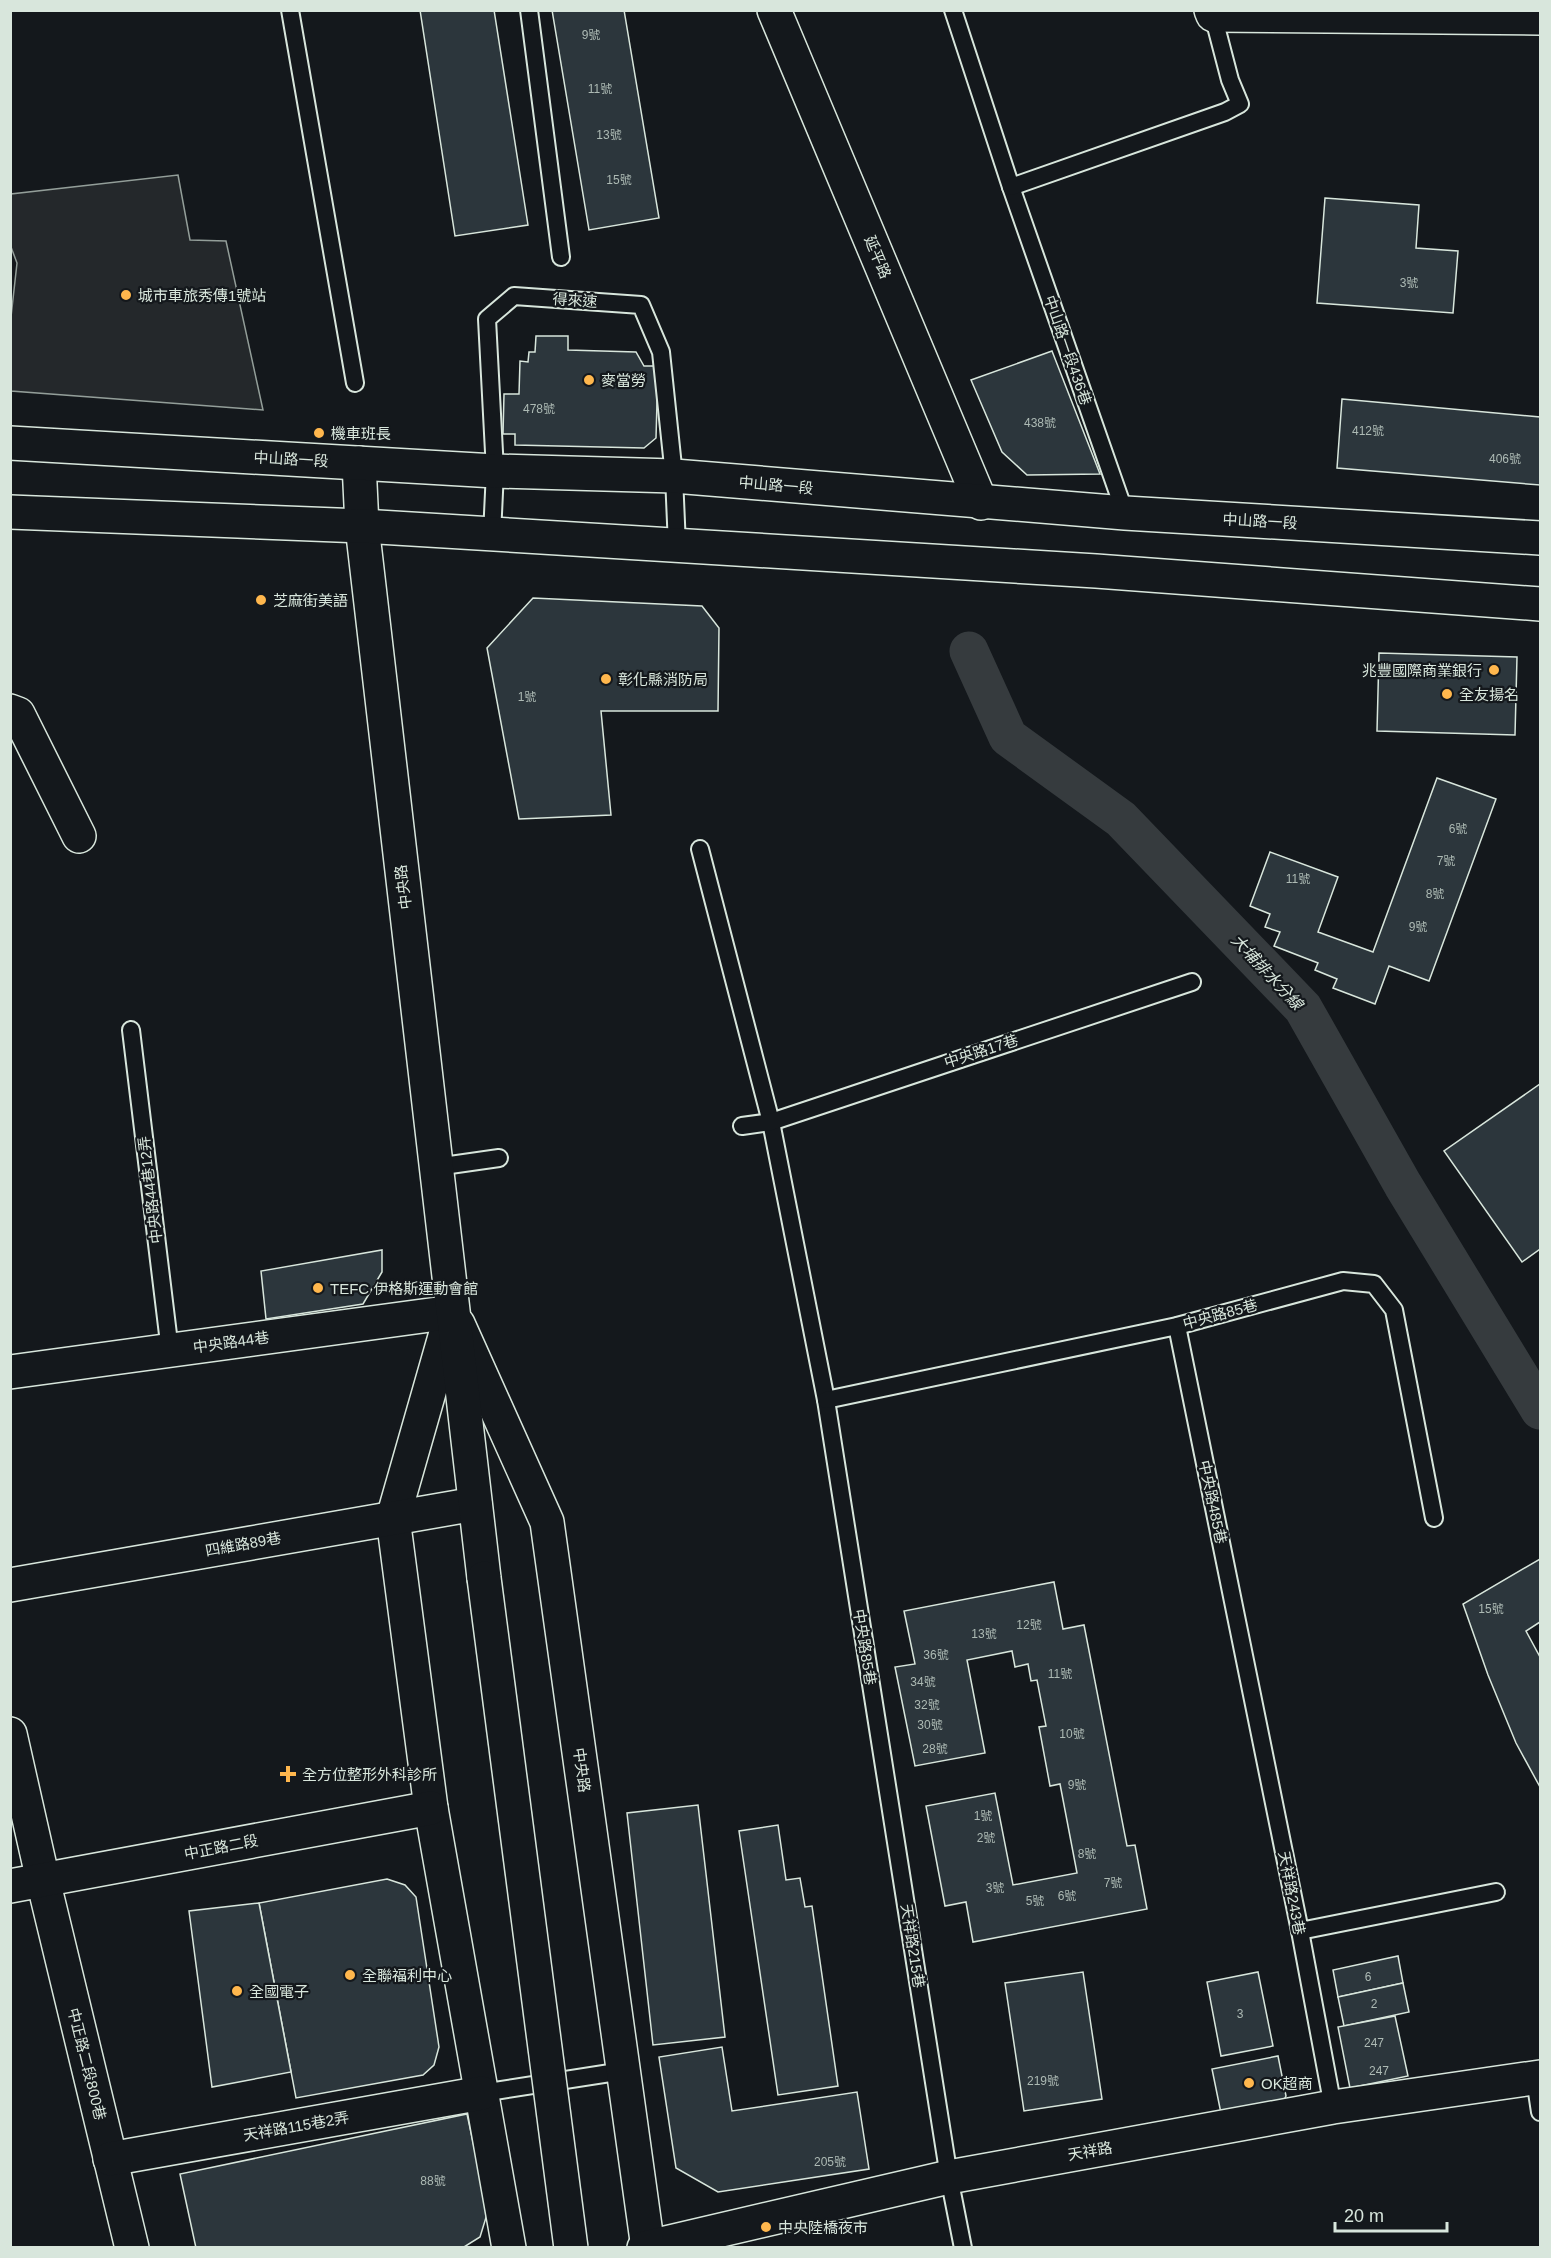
<svg xmlns="http://www.w3.org/2000/svg" width="1551" height="2258" font-family="Helvetica,'Noto Sans TC',sans-serif">
<rect width="100%" height="100%" fill="#14181c"/>
<!-- parking -->
<path fill="#24282b" stroke="#939e99" stroke-width="1.5" d="M178,175L190,240L226,241L263,410L11,391L10,326L17,263L11,247V194Z"/>
<g fill="none" stroke-linecap="round" stroke-linejoin="round">
<!-- canal -->
<path stroke="#363b3e" stroke-width="39" d="M969,651L1008,737L1121,819L1303,1008L1403,1185L1540,1410"/>
</g>
<!-- building -->
<g fill="#2c363c" stroke="#d8e6dc" stroke-width="1.5">
<path d="M420,10H494L528,225L455,236Z"/>
<path d="M552,10H624L659,218L589,230Z"/>
<path d="M1325,198L1419,205L1416,248L1458,251L1453,313L1317,303Z"/>
<path d="M536,336H568V350L636,352L644,366H658L656,438L644,448L515,445V434H503L504,394H519L520,361L528,362L529,352H535Z"/>
<path d="M1052,351L1100,474L1027,475L1002,452L971,380Z"/>
<path d="M1342,399L1540,417V485L1337,468Z"/>
<path d="M533,598L702,606L719,628L718,711H601L611,815L519,819L487,648Z"/>
<path d="M1379,653L1517,657L1515,735L1377,731Z"/>
<path d="M1437,778L1496,799L1429,981L1389,966L1375,1004L1333,988L1337,979L1315,970L1318,963L1274,946L1280,932L1265,927L1270,914L1250,906L1270,852L1338,877L1318,932L1373,952Z"/>
<path d="M1540,1084V1249L1522,1262L1444,1151Z"/>
<path d="M382,1250V1272L363,1304L266,1319L261,1271Z"/>
<path d="M1540,1559V1622L1526,1631L1540,1657V1787L1516,1743L1488,1675L1463,1604Z"/>
<path d="M1054,1582L1063,1629L1084,1625L1127,1846L1135,1845L1147,1909L973,1942L966,1902L945,1906L926,1806L995,1793L1013,1885L1077,1873L1060,1784L1050,1786L1039,1727L1046,1726L1037,1680L1031,1681L1028,1664L1015,1667L1012,1651L967,1660L985,1753L915,1766L895,1667L915,1664L904,1611Z"/>
<path d="M698,1805L725,2037L653,2045L627,1813Z"/>
<path d="M778,1825L786,1880L800,1878L805,1907L812,1906L838,2086L778,2095L739,1831Z"/>
<path d="M387,1879L405,1885L416,1897L439,2047L434,2065L423,2075L296,2098L259,1903Z"/>
<path d="M259,1903L291,2072L212,2087L189,1911Z"/>
<path d="M1398,1956L1403,1983L1338,1997L1333,1970Z"/>
<path d="M1083,1972L1102,2099L1024,2111L1005,1983Z"/>
<path d="M1258,1972L1273,2046L1221,2056L1207,1982Z"/>
<path d="M1403,1983L1409,2012L1344,2026L1338,1997Z"/>
<path d="M1395,2016L1408,2076L1350,2088L1338,2027Z"/>
<path d="M722,2047L732,2111L857,2092L869,2169L718,2192L676,2168L659,2057Z"/>
<path d="M1278,2056L1286,2096L1278,2112L1223,2123L1212,2069Z"/>
<path d="M467,2114L488,2211L480,2237L464,2247L196,2248L180,2174Z"/>
</g>
<g fill="none" stroke-linecap="round" stroke-linejoin="round">
<defs>
<g id="service">
<path d="M290,10L355,383"/>
<path d="M529,10L561,257"/>
<path d="M953,10L1011,187L1125,513"/>
<path d="M1011,187L1225,112L1240,104L1230,80L1213,15"/>
<path d="M492,535L495,471L487,319L514,296L641,305L661,352L674,476L677,546"/>
<path d="M700,849L771,1122L826,1400L949,2177L963,2248"/>
<path d="M131,1030L170,1351"/>
<path d="M742,1126L771,1122L1192,982"/>
<path d="M436,1167L499,1158"/>
<path d="M1177,1326L1300,1931L1333,2107"/>
<path d="M826,1400L1177,1326L1343,1281L1374,1284L1394,1310L1434,1518"/>
<path d="M1300,1931L1496,1892"/>
<path d="M1535,2079L1540,2112"/>
<path d="M482,2093L623,2071"/>
</g>
<g id="minor">
<path d="M774,10L981,503"/>
<path d="M1211,10L1213,15L1540,18"/>
<path d="M10,711L18,714L79,836"/>
<path d="M452,1312L393,1518L431,1808L509,2248"/>
<path d="M458,1324L547,1522L648,2248"/>
<path d="M10,1372L452,1312"/>
<path d="M10,1585L475,1504"/>
<path d="M10,1734L43,1880L132,2248"/>
<path d="M110,2159L482,2093"/>
<path d="M644,2248L949,2177L1333,2107L1540,2077"/>
</g>
<g id="tertiary">
<path d="M359,463L362,526L484,1578"/>
<path d="M10,1886L431,1808"/>
</g>
<g id="primary">
<path d="M10,443L495,471L674,476L1125,513L1540,538"/>
<path d="M10,512L362,526L1096,571L1540,604"/>
</g>
</defs>
<!-- service casing -->
<use href="#service" stroke="#d8e6dc" stroke-width="20"/>
<!-- minor casing -->
<use href="#minor" stroke="#d8e6dc" stroke-width="36"/>
<!-- tertiary casing -->
<use href="#tertiary" stroke="#d8e6dc" stroke-width="36"/>
<!-- primary casing -->
<use href="#primary" stroke="#d8e6dc" stroke-width="36"/>
<!-- service -->
<use href="#service" stroke="#14181c" stroke-width="16"/>
<!-- minor -->
<use href="#minor" stroke="#14181c" stroke-width="33"/>
<!-- tertiary -->
<use href="#tertiary" stroke="#14181c" stroke-width="33"/>
<!-- primary -->
<use href="#primary" stroke="#14181c" stroke-width="33"/>
<defs>
<path id="tertiary-bridge" d="M484,1578L571,2248"/>
</defs>
<!-- tertiary-bridge casing -->
<use href="#tertiary-bridge" stroke="#d8e6dc" stroke-width="36" stroke-linecap="butt"/>
<!-- tertiary-bridge -->
<use href="#tertiary-bridge" stroke="#14181c" stroke-width="33"/>
</g>
<!-- markers -->
<g fill="#ffb74d" stroke="#14181c" stroke-width="2">
<circle cx="126" cy="295" r="6"/>
<circle cx="589" cy="380" r="6"/>
<circle cx="319" cy="433" r="6"/>
<circle cx="261" cy="600" r="6"/>
<circle cx="1494" cy="670" r="6"/>
<circle cx="606" cy="679" r="6"/>
<circle cx="1447" cy="694" r="6"/>
<circle cx="318" cy="1288" r="6"/>
<path d="M285 1765h6v6h6v6h-6v6h-6v-6h-6v-6h6z"/>
<circle cx="350" cy="1975" r="6"/>
<circle cx="237" cy="1991" r="6"/>
<circle cx="1249" cy="2083" r="6"/>
<circle cx="766" cy="2227" r="6"/>
</g>
<g text-anchor="middle" dominant-baseline="central" stroke-width="4.5" stroke-linejoin="round" paint-order="stroke">
<!-- number labels -->
<g font-size="12" fill="#adbab4">
<text x="591" y="35">9號</text>
<text x="600" y="89">11號</text>
<text x="609" y="135">13號</text>
<text x="619" y="180">15號</text>
<text x="1409" y="283">3號</text>
<text x="539" y="409">478號</text>
<text x="1040" y="423">438號</text>
<text x="1368" y="431">412號</text>
<text x="1505" y="459">406號</text>
<text x="527" y="697">1號</text>
<text x="1458" y="829">6號</text>
<text x="1446" y="861">7號</text>
<text x="1298" y="879">11號</text>
<text x="1435" y="894">8號</text>
<text x="1418" y="927">9號</text>
<text x="1491" y="1609">15號</text>
<text x="1029" y="1625">12號</text>
<text x="984" y="1634">13號</text>
<text x="936" y="1655">36號</text>
<text x="1060" y="1674">11號</text>
<text x="923" y="1682">34號</text>
<text x="927" y="1705">32號</text>
<text x="930" y="1725">30號</text>
<text x="1072" y="1734">10號</text>
<text x="935" y="1749">28號</text>
<text x="1077" y="1785">9號</text>
<text x="983" y="1816">1號</text>
<text x="986" y="1838">2號</text>
<text x="1087" y="1854">8號</text>
<text x="1113" y="1883">7號</text>
<text x="995" y="1888">3號</text>
<text x="1067" y="1896">6號</text>
<text x="1035" y="1901">5號</text>
<text x="1368" y="1977">6</text>
<text x="1374" y="2004">2</text>
<text x="1240" y="2014">3</text>
<text x="1374" y="2043">247</text>
<text x="1379" y="2071">247</text>
<text x="1043" y="2081">219號</text>
<text x="830" y="2162">205號</text>
<text x="433" y="2181">88號</text>
</g>
<!-- street labels -->
<g font-size="15" fill="#d8e6dc" stroke="#14181c">
<text transform="translate(878 257) rotate(67)">延平路</text>
<text transform="translate(575 300) rotate(4)">得來速</text>
<text transform="translate(1068 350) rotate(71)">中山路一段436巷</text>
<text transform="translate(291 459) rotate(3)">中山路一段</text>
<text transform="translate(776 485) rotate(5)">中山路一段</text>
<text transform="translate(1260 521) rotate(3)">中山路一段</text>
<text transform="translate(403 887) rotate(-97)">中央路</text>
<text transform="translate(981 1051) rotate(-18)">中央路17巷</text>
<text transform="translate(150 1190) rotate(-97)">中央路44巷12弄</text>
<text transform="translate(1220 1314) rotate(-15)">中央路85巷</text>
<text transform="translate(231 1342) rotate(-8)">中央路44巷</text>
<text transform="translate(1213 1502) rotate(78)">中央路485巷</text>
<text transform="translate(243 1544) rotate(-10)">四維路89巷</text>
<text transform="translate(865 1647) rotate(81)">中央路85巷</text>
<text transform="translate(582 1770) rotate(82)">中央路</text>
<text transform="translate(221 1847) rotate(-11)">中正路二段</text>
<text transform="translate(1292 1893) rotate(79)">天祥路243巷</text>
<text transform="translate(913 1946) rotate(81)">天祥路215巷</text>
<text transform="translate(87 2064) rotate(76)">中正路二段800巷</text>
<text transform="translate(296 2126) rotate(-10)">天祥路115巷2弄</text>
<text transform="translate(1090 2151) rotate(-10)">天祥路</text>
</g>
<!-- poi labels -->
<g font-size="15" fill="#d8e6dc" stroke="#14181c" text-anchor="start">
<text x="138" y="295">城市車旅秀傳1號站</text>
<text x="601" y="380">麥當勞</text>
<text x="331" y="433">機車班長</text>
<text x="273" y="600">芝麻街美語</text>
<text x="1482" y="670" text-anchor="end">兆豐國際商業銀行</text>
<text x="618" y="679">彰化縣消防局</text>
<text x="1459" y="694">全友揚名</text>
<text x="330" y="1288">TEFC 伊格斯運動會館</text>
<text x="302" y="1774">全方位整形外科診所</text>
<text x="362" y="1975">全聯福利中心</text>
<text x="249" y="1991">全國電子</text>
<text x="1261" y="2083">OK超商</text>
<text x="778" y="2227">中央陸橋夜市</text>
</g>
<!-- water labels -->
<g font-size="16" font-style="italic" fill="#d8e6dc" stroke="#14181c">
<text transform="translate(1267 972) rotate(47)">大埔排水分線</text>
</g>
</g>
<!-- border -->
<rect width="1551" height="2258" fill="none" stroke="#d8e6dc" stroke-width="24"/>
<!-- scale -->
<path d="M1335 2222v9h112v-9" fill="none" stroke="#d8e6dc" stroke-width="3"/>
<text x="1344" y="2222" font-size="18" fill="#d8e6dc" stroke="#14181c" stroke-width="4.5" paint-order="stroke">20 m</text>
</svg>
